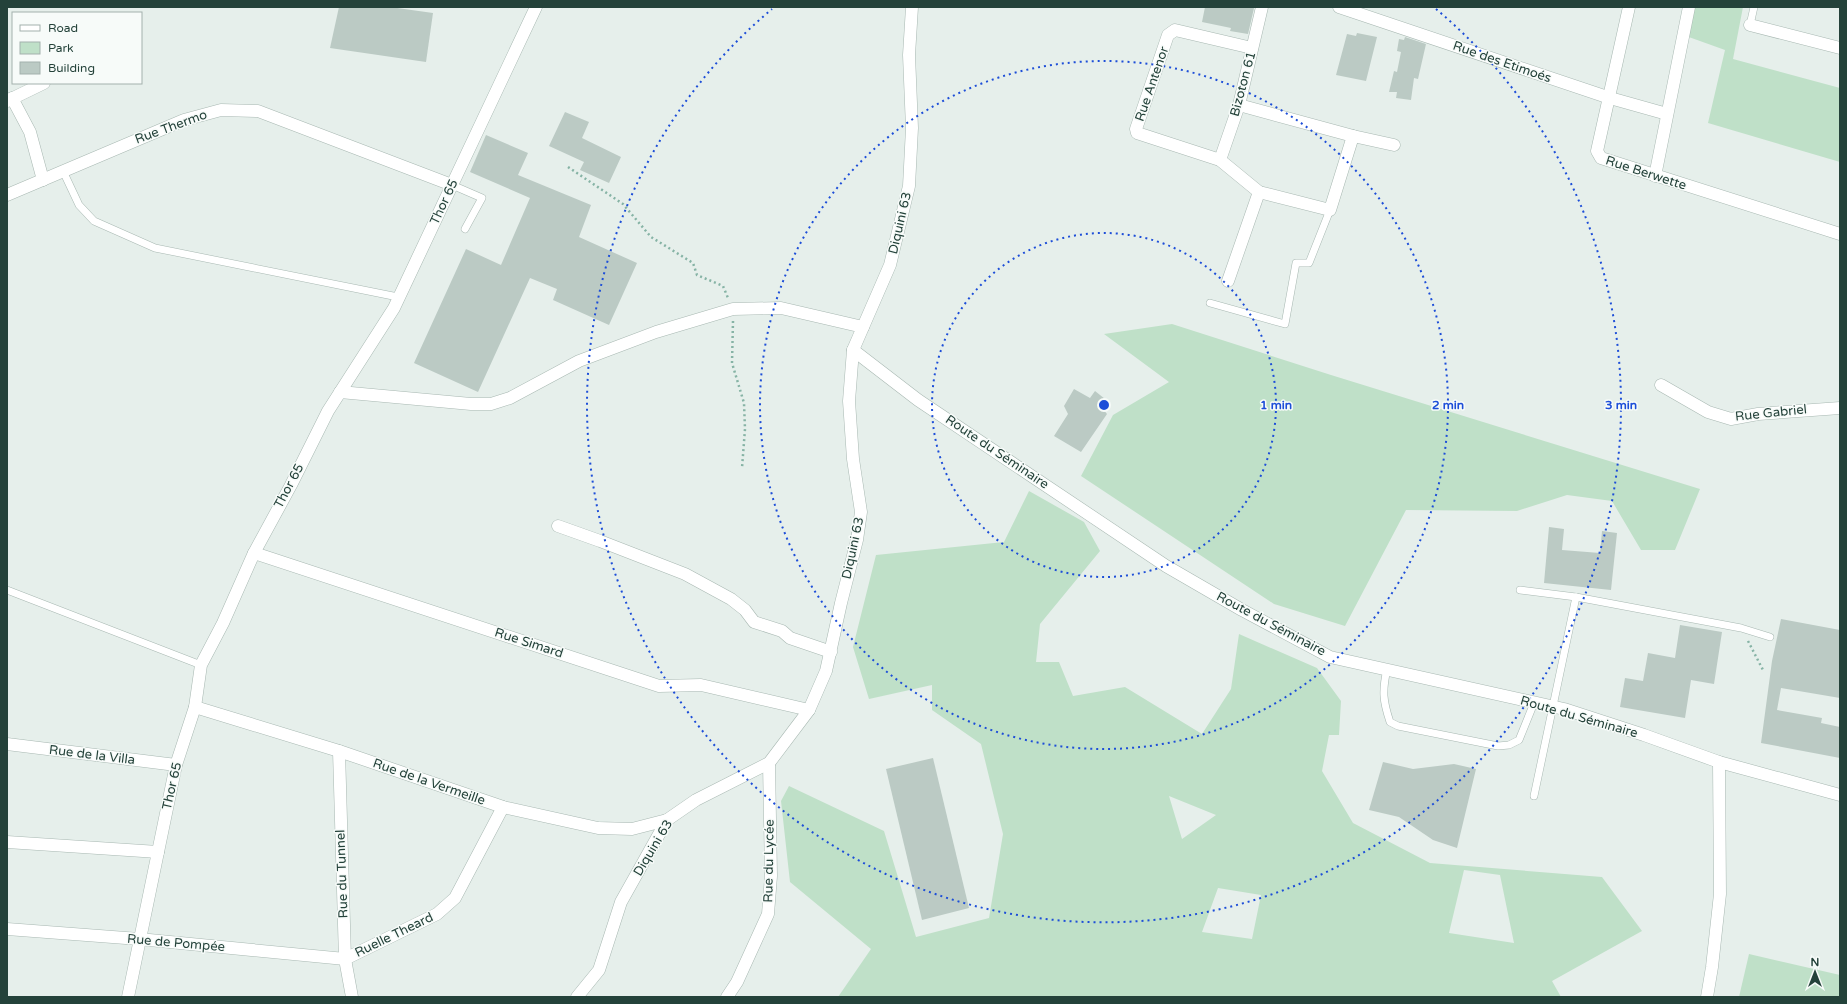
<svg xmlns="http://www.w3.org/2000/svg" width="1847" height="1004" font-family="'Varela Round',sans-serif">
<rect width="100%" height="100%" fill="#e6efeb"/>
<!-- green -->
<g fill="#bfe0c8" fill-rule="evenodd">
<path d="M1692,7H1743L1733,59L1840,88V162L1708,123L1725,50L1686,36Z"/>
<path d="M1172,324L1331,375L1700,489L1675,550H1641L1612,501L1567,495L1517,511L1406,510L1345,626L1274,604L1081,476L1113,415L1169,382L1104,334Z"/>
<path d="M1029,491L1084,522L1100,551L1040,624L1036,662H1059L1073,696L1125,687L1202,734L1231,689L1239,634L1317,668L1341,701L1339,735H1329L1322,771L1353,823L1430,863L1602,877L1642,931L1552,981L1561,997H838L871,949L790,882L781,801L789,786L884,831L916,937L989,918L1003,834L981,744L932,710V685L869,699L853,647L876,555L1004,542ZM1169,796L1216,815L1182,839ZM1464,870L1500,875L1514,943L1449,933ZM1218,888L1261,895L1252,939L1202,932Z"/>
<path d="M1749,954L1840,975V997H1739Z"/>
</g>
<!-- building -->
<g fill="#bbcac4">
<path d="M339,7H390L433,13L426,62L330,48Z"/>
<path d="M1205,7L1254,8L1248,34L1230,31L1231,28L1202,22Z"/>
<path d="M1357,33L1377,37L1366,81L1336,75L1347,34L1356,36Z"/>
<path d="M1405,37L1426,44L1418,79L1414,78L1411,100L1396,98L1397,92H1389L1394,71L1397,72L1401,52L1397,51L1399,39L1404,40Z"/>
<path d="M565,112L589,122L582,138L621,157L609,183L580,170L584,162L549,146Z"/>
<path d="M486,135L528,153L518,175L591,205L579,237L637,263L609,325L553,300L557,289L530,278L478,392L414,363L466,249L501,265L530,198L470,172Z"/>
<path d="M1074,389L1090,398L1095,391L1105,399L1102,408L1107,414L1081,452L1054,436L1068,414L1064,406Z"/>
<path d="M1549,527L1564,529L1562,550L1600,553L1602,531L1617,533L1611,590L1544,583Z"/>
<path d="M1781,619L1840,630V698L1781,688L1777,710L1822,718L1821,723L1840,727V758L1761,743L1772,661Z"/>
<path d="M1680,625L1722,632L1714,684L1691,680L1685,718L1620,707L1625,678L1643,681L1648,653L1675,658Z"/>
<path d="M933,758L969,908L922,920L886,769Z"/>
<path d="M1383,762L1413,769L1454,764L1476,769L1457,848L1433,840L1399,817L1369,810Z"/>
</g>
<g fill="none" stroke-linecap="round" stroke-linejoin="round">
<defs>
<g id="lane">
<path d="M1750,25L1754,7"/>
<path d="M63,171L79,205L94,221L155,248L398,297"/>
<path d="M452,185L482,198L465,229"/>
<path d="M1210,303L1285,324L1296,263H1309L1330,210"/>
<path d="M7,590L201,665"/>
<path d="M1520,590L1576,597L1741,628L1770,637"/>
<path d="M1387,669C1382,691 1383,701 1390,722L1398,726L1498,746L1509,745L1519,740L1534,703"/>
<path d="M1534,796L1576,597"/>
</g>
<g id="street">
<path d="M1339,7L1610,98L1667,114"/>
<path d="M1629,7L1597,151L1601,158L1840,234"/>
<path d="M1750,25L1840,48"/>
<path d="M1252,48L1175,30L1168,35L1136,129L1137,133L1220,160L1259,192L1330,210L1353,136"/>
<path d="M12,98L30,132L43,180"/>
<path d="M7,101L44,83"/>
<path d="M1239,105L1353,136L1394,145"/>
<path d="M1220,160L1239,105L1262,7"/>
<path d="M1655,176L1689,7"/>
<path d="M7,195L184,120L221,110L258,111L452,185"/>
<path d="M1228,281L1259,192"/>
<path d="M853,350L918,400L1166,566L1242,610L1330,657L1564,709L1644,735L1719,762L1840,795"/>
<path d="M1661,385L1708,412L1731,419L1758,414L1840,408"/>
<path d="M340,392L471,404H491L510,398L579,361L656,332L733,309L781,308L863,327"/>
<path d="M558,526L600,541L685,574L731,599L745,610L754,622L782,631L790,638L831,652"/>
<path d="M254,553L659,686L701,685L809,710"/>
<path d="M195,707L339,751L503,807L598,828L632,829L667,820"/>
<path d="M7,744L176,765"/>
<path d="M339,751L345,959L352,997"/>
<path d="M7,842L158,852"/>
<path d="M7,929L139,939L345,959L437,914L455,898L503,807"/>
<path d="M128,997L176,765L195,707L201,665L223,623L254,553L291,485L328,411L394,308L536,7"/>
<path d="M577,997L599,970L621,902L667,820L696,800L769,763L809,710L826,671L841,603L857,540L861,512L853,459L849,401L853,350L890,265L909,186L912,128L909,55L912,7"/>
<path d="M727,997L737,982L768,914L771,876L769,763"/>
<path d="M1707,997L1712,967L1720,894L1719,762"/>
</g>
</defs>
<!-- lane casing -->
<use href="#lane" stroke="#a8b8b2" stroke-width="8"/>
<!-- street casing -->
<use href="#street" stroke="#a8b8b2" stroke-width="13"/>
<!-- path -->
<g stroke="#86b3a5" stroke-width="2.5" stroke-dasharray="2 3" stroke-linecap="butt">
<path d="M568,167L623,204L651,237L693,263L697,275L723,286L728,298"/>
<path d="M733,321L732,363L744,403L745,429L742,468"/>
<path d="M1748,641L1763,670"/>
</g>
<!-- lane -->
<use href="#lane" stroke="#fff" stroke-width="7"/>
<!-- street -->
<use href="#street" stroke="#fff" stroke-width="12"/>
</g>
<!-- distance rings -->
<g fill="none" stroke="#1d4ed8" stroke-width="2" stroke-dasharray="2 4">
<circle cx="1104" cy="405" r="172"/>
<circle cx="1104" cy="405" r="344"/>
<path d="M1436 9A517 517 0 1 1 772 9"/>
</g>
<g text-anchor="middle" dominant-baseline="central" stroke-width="3" stroke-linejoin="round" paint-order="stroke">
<!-- street labels -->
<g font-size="13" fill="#24423a" stroke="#f7fbf9">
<text transform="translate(1502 62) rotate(19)">Rue des Etimoés</text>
<text transform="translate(1152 84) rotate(-71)">Rue Antenor</text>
<text transform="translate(1243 84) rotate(-75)">Bizoton 61</text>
<text transform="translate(171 127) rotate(-20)">Rue Thermo</text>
<text transform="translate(1646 173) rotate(18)">Rue Berwette</text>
<text transform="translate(444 202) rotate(-65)">Thor 65</text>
<text transform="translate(900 223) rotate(-77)">Diquini 63</text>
<text transform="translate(1771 413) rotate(-6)">Rue Gabriel</text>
<text transform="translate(997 452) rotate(34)">Route du Séminaire</text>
<text transform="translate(289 486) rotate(-62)">Thor 65</text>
<text transform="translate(853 548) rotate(-78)">Diquini 63</text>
<text transform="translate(1271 624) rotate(28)">Route du Séminaire</text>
<text transform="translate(529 643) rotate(18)">Rue Simard</text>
<text transform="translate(1579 717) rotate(16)">Route du Séminaire</text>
<text transform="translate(92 755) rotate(7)">Rue de la Villa</text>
<text transform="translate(429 782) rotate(19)">Rue de la Vermeille</text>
<text transform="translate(172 786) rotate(-77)">Thor 65</text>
<text transform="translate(653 848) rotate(-59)">Diquini 63</text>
<text transform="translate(769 861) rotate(-89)">Rue du Lycée</text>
<text transform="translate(342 874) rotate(-92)">Rue du Tunnel</text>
<text transform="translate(394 935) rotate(-26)">Ruelle Theard</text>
<text transform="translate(176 943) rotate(5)">Rue de Pompée</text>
</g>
</g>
<circle cx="1104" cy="405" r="6" fill="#1d4ed8" stroke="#f7fbf9" stroke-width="2"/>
<g font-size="12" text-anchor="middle" font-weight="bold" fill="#1d4ed8" stroke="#f7fbf9" stroke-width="3" stroke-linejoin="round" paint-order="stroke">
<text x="1276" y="409">1 min</text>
<text x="1448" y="409">2 min</text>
<text x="1621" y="409">3 min</text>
</g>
<!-- border -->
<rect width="1847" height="1004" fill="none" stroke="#24423a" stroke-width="16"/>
<!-- legend -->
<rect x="12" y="12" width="130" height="72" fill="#f7fbf9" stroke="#a3b1ad"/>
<rect x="20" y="25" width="20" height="6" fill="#ffffff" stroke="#a3b1ad"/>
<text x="48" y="32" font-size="12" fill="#24423a">Road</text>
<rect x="20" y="42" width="20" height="12" fill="#bfe0c8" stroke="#a3b1ad"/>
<text x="48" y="52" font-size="12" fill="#24423a">Park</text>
<rect x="20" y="62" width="20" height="12" fill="#bbcac4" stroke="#a3b1ad"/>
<text x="48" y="72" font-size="12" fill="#24423a">Building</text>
<!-- north arrow -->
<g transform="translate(1815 972)" stroke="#f7fbf9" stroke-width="3" paint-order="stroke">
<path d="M0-3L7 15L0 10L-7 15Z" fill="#24423a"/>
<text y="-6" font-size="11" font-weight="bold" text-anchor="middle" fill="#24423a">N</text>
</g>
</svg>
